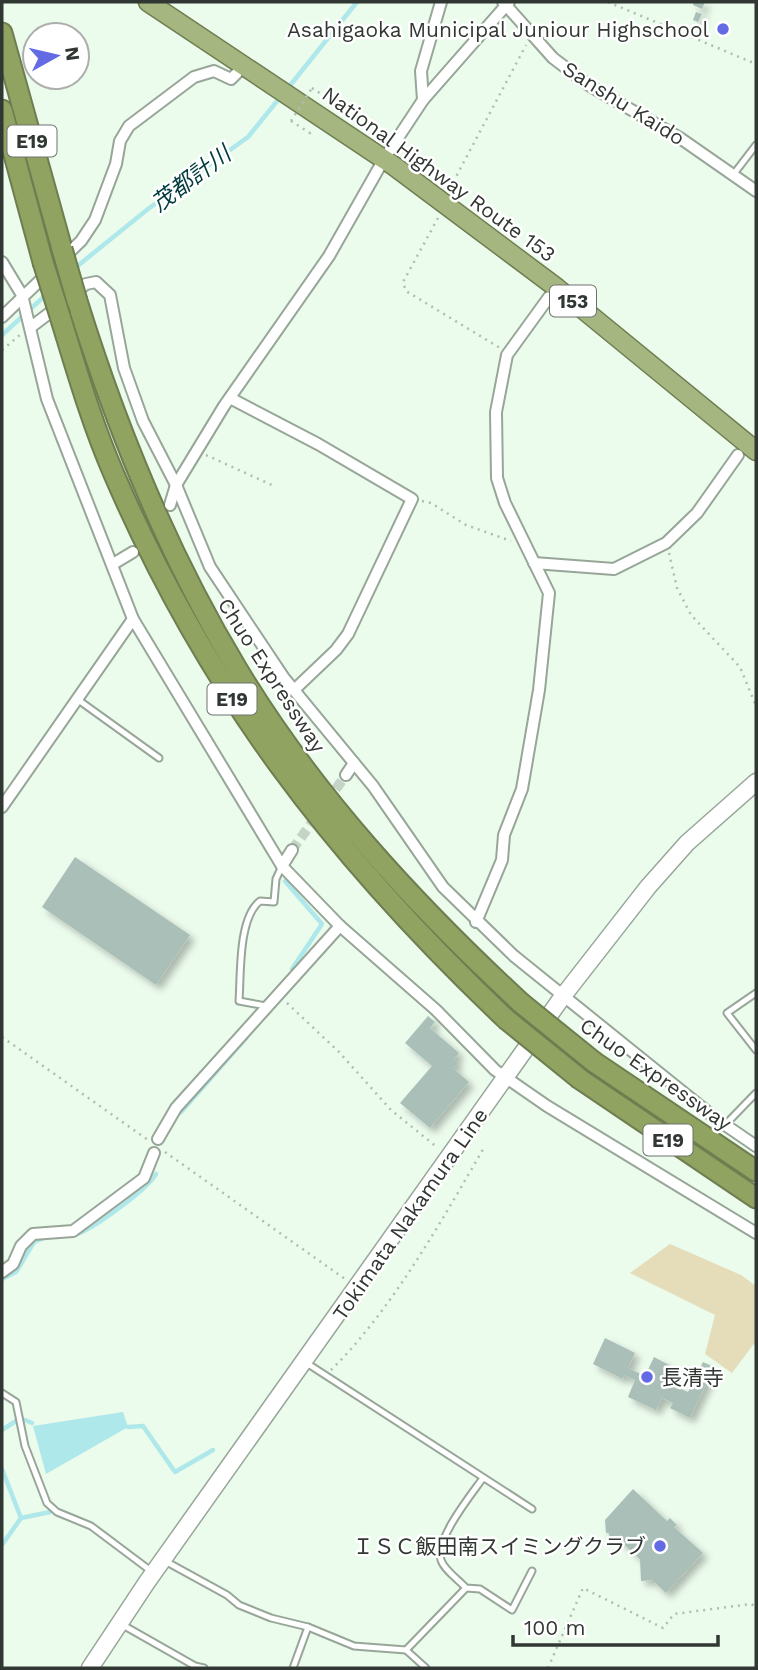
<svg xmlns="http://www.w3.org/2000/svg" width="758" height="1670" font-family="'Work Sans','Noto Sans JP',sans-serif">
<defs>
<filter id="shadow"><feDropShadow dx="5" dy="5" stdDeviation="3.5" flood-color="#0004"/></filter>
</defs>
<rect width="100%" height="100%" fill="#ebfbec"/>
<!-- green -->
<path fill="#e5ddb9" d="M670,1244L741,1275L756,1286V1341L732,1373L705,1354L715,1315L630,1273Z"/>
<!-- water -->
<path fill="#aee8eb" d="M123,1412L128,1427L46,1474L33,1426Z"/>
<g fill="none" stroke-linecap="round" stroke-linejoin="round">
<!-- stream -->
<g stroke="#aee8eb" stroke-width="4.5">
<path d="M288,88L357,2"/>
<path d="M75,268L148,209L248,137L282,95"/>
<path d="M2,335L48,293"/>
<path d="M285,881L322,924L292,969"/>
<path d="M181,1112L247,1037"/>
<path d="M70,1236C87,1235 147,1189 156,1174"/>
<path d="M2,1279L16,1272L34,1242L44,1238"/>
<path d="M25,1420L32,1423"/>
<path d="M128,1427L143,1426L175,1472L213,1450"/>
<path d="M2,1430L16,1421"/>
<path d="M2,1469L21,1518L2,1545"/>
<path d="M21,1518L50,1512"/>
</g>
</g>
<!-- building -->
<g fill="#a9bfb8" filter="url(#shadow)">
<path d="M694,2H705L702,9L693,5Z"/>
<path d="M696,12L702,14L698,22L693,20Z"/>
<path d="M75,857L190,935L156,985L42,907Z"/>
<path d="M428,1016L435,1022L430,1028L459,1053L454,1059L458,1063L453,1068L469,1082L430,1128L400,1103L432,1066L405,1043Z"/>
<path d="M605,1338L635,1353L628,1368L645,1376L654,1357L671,1366L664,1381L688,1392L703,1362L714,1367L690,1418L670,1408L673,1403L662,1398L656,1410L628,1397L635,1380L624,1375L623,1379L593,1364Z"/>
<path d="M633,1489L667,1521L670,1518L677,1525L674,1527L703,1553L666,1593L652,1580L641,1581L640,1559L617,1538H609V1533H606L605,1520Z"/>
</g>
<g fill="none" stroke-linecap="round" stroke-linejoin="round">
<!-- minor-tunnel -->
<path stroke="#c6d4c7" stroke-width="10" stroke-dasharray="10 5" stroke-linecap="butt" d="M292,850L346,775"/>
<defs>
<g id="service">
<path d="M733,175L756,145"/>
<path d="M77,699L159,758"/>
<path d="M756,993L727,1013L756,1050"/>
<path d="M266,1006L239,1001C241,974 238,918 260,901L274,902L276,879L282,866"/>
<path d="M725,1125L756,1093"/>
<path d="M305,1362L532,1509"/>
<path d="M2,1393L16,1402L25,1446L47,1503L57,1512L91,1526L151,1571"/>
<path d="M483,1478C471,1495 435,1539 441,1560C444,1570 459,1580 466,1588L480,1589L512,1610L532,1571"/>
<path d="M165,1561L227,1595L239,1605L271,1618L308,1627L354,1646L406,1650L426,1668"/>
<path d="M121,1624L195,1666L204,1668"/>
<path d="M406,1650L466,1588"/>
<path d="M293,1668L308,1627"/>
</g>
<g id="minor">
<path d="M503,2L553,58L590,86L680,138L756,191"/>
<path d="M423,100L421,71L441,2"/>
<path d="M2,262L22,295L47,399L133,619L282,866L340,926L436,1010L495,1070L547,1106L756,1233"/>
<path d="M72,295L86,284L96,282L110,295L124,368L143,421L176,485L210,567L284,678L373,786L443,887L514,956L715,1118L756,1146"/>
<path d="M2,317L81,241L95,220L116,164L120,141L129,126L194,77L214,71L231,79L237,73"/>
<path d="M31,327L60,305"/>
<path d="M230,398L318,444L412,499L348,634L336,650L294,690"/>
<path d="M170,505L176,485L224,406L329,256L384,159L423,100L509,2"/>
<path d="M534,563L614,569L666,543L697,513L738,455"/>
<path d="M113,564L133,552"/>
<path d="M346,775L354,763"/>
<path d="M2,807L133,619"/>
<path d="M282,866L292,850"/>
<path d="M476,922L502,860L504,835L522,789L539,690L549,593L505,503L497,478L496,412L507,355L549,297"/>
<path d="M158,1139L176,1108L340,926"/>
<path d="M2,1272L13,1264L21,1246L33,1234L73,1231L144,1178L154,1153"/>
</g>
<path id="secondary" d="M90,1668L147,1582L563,996L648,887L687,843L756,782"/>
<path id="trunk" d="M148,2L394,166L557,288L756,451"/>
<g id="motorway">
<path d="M2,33L62,249"/>
<path d="M2,110L43,262"/>
<path d="M77,301C117,430 167,553 237,669C313,795 414,904 521,1003"/>
<path d="M60,316C76,368 91,421 113,472C207,691 334,856 506,1019"/>
<path d="M594,1062L756,1171"/>
<path d="M580,1079L756,1198"/>
</g>
</defs>
<!-- service casing -->
<use href="#service" stroke="#97a698" stroke-width="9"/>
<!-- minor casing -->
<use href="#minor" stroke="#97a698" stroke-width="14"/>
<!-- secondary casing -->
<use href="#secondary" stroke="#97a698" stroke-width="19"/>
<!-- trunk casing -->
<use href="#trunk" stroke="#6f7d51" stroke-width="21"/>
<!-- motorway casing -->
<use href="#motorway" stroke="#6f7d51" stroke-width="23"/>
<!-- path -->
<g stroke="#b0bdb1" stroke-width="2.5" stroke-dasharray="2 5" stroke-linecap="butt">
<path d="M608,2L756,64"/>
<path d="M312,88L332,101L330,104"/>
<path d="M291,121L310,133L312,128"/>
<path d="M450,188L526,45"/>
<path d="M438,218L403,282L406,291L500,348"/>
<path d="M2,350L20,335"/>
<path d="M206,455L274,486"/>
<path d="M422,501L431,503L466,525L511,541"/>
<path d="M669,553L677,588L691,615L740,667L756,706"/>
<path d="M287,1003L339,1052L391,1110L438,1148"/>
<path d="M2,1037L148,1140"/>
<path d="M165,1152L345,1279"/>
<path d="M331,1370C392,1310 442,1220 485,1146"/>
<path d="M548,1668L583,1588L663,1628L674,1614L751,1604L756,1607"/>
</g>
<!-- service -->
<use href="#service" stroke="#fff" stroke-width="5"/>
<!-- minor -->
<use href="#minor" stroke="#fff" stroke-width="10"/>
<!-- secondary -->
<use href="#secondary" stroke="#fff" stroke-width="16"/>
<!-- trunk -->
<use href="#trunk" stroke="#a6b680" stroke-width="18"/>
<!-- motorway -->
<use href="#motorway" stroke="#90a361" stroke-width="19"/>
<defs>
<g id="motorway-bridge">
<path d="M62,249L77,301"/>
<path d="M43,262L60,316"/>
<path d="M521,1003L594,1062"/>
<path d="M506,1019L580,1079"/>
</g>
</defs>
<!-- motorway-bridge casing -->
<use href="#motorway-bridge" stroke="#6f7d51" stroke-width="23" stroke-linecap="butt"/>
<!-- path-bridge -->
<path stroke="#b0bdb1" stroke-width="2.5" stroke-dasharray="2 5" stroke-linecap="butt" d="M291,121L312,88"/>
<!-- motorway-bridge -->
<use href="#motorway-bridge" stroke="#90a361" stroke-width="19"/>
</g>
<!-- markers -->
<g fill="#636be4" stroke="#fff" stroke-width="2.5">
<circle cx="723" cy="29" r="7"/>
<circle cx="647" cy="1377" r="7"/>
<circle cx="660" cy="1546" r="7"/>
</g>
<g text-anchor="middle" dominant-baseline="central" stroke-width="5" stroke-linejoin="round" paint-order="stroke">
<!-- shield labels -->
<g fill="#fff" stroke="#6f7370" stroke-width="2">
<rect x="7.5" y="125.5" width="49" height="31" rx="5"/>
<rect x="550" y="285.5" width="46" height="31" rx="5"/>
<rect x="207.5" y="683.5" width="49" height="31" rx="5"/>
<rect x="643.5" y="1124.5" width="49" height="31" rx="5"/>
</g>
<g font-size="19" font-weight="bold" fill="#313732">
<text x="32" y="141">E19</text>
<text x="573" y="301">153</text>
<text x="232" y="699">E19</text>
<text x="668" y="1140">E19</text>
</g>
<!-- poi labels -->
<g font-size="21" fill="#313732" stroke="#fff" text-anchor="end">
<text x="709" y="29">Asahigaoka Municipal Juniour Highschool</text>
<text x="661" y="1377" text-anchor="start">長清寺</text>
<text x="646" y="1546">ＩＳＣ飯田南スイミングクラブ</text>
</g>
<!-- street labels -->
<g font-size="21" fill="#313732" stroke="#fff">
<text transform="translate(624 103) rotate(32)">Sanshu Kaido</text>
<text transform="translate(439 174) rotate(36)">National Highway Route 153</text>
<text transform="translate(272 675) rotate(57)">Chuo Expressway</text>
<text transform="translate(656 1074) rotate(35)">Chuo Expressway</text>
<text transform="translate(410 1214) rotate(-55)">Tokimata Nakamura Line</text>
</g>
<!-- water labels -->
<g font-size="23" font-style="italic" fill="#023b3d" stroke="#fff">
<text transform="translate(191 179) rotate(-37)">茂都計川</text>
</g>
</g>
<!-- border -->
<rect width="758" height="1670" fill="none" stroke="#313732" stroke-width="7"/>
<!-- north arrow -->
<g transform="translate(56 56) rotate(82)"><circle r="33" fill="#ffffff" stroke="#adafad" stroke-width="2"/>
<path d="M0-5L12 26L0 18L-12 26Z" fill="#636be4"/>
<text y="-10" font-size="19" font-weight="bold" text-anchor="middle" fill="#313732">N</text>
</g>
<!-- scale -->
<path d="M513 1635v10h205v-10" fill="none" stroke="#313732" stroke-width="3.5"/>
<text x="524" y="1635" font-size="21" fill="#313732" stroke="#ffffff" stroke-width="5" paint-order="stroke">100 m</text>
</svg>
